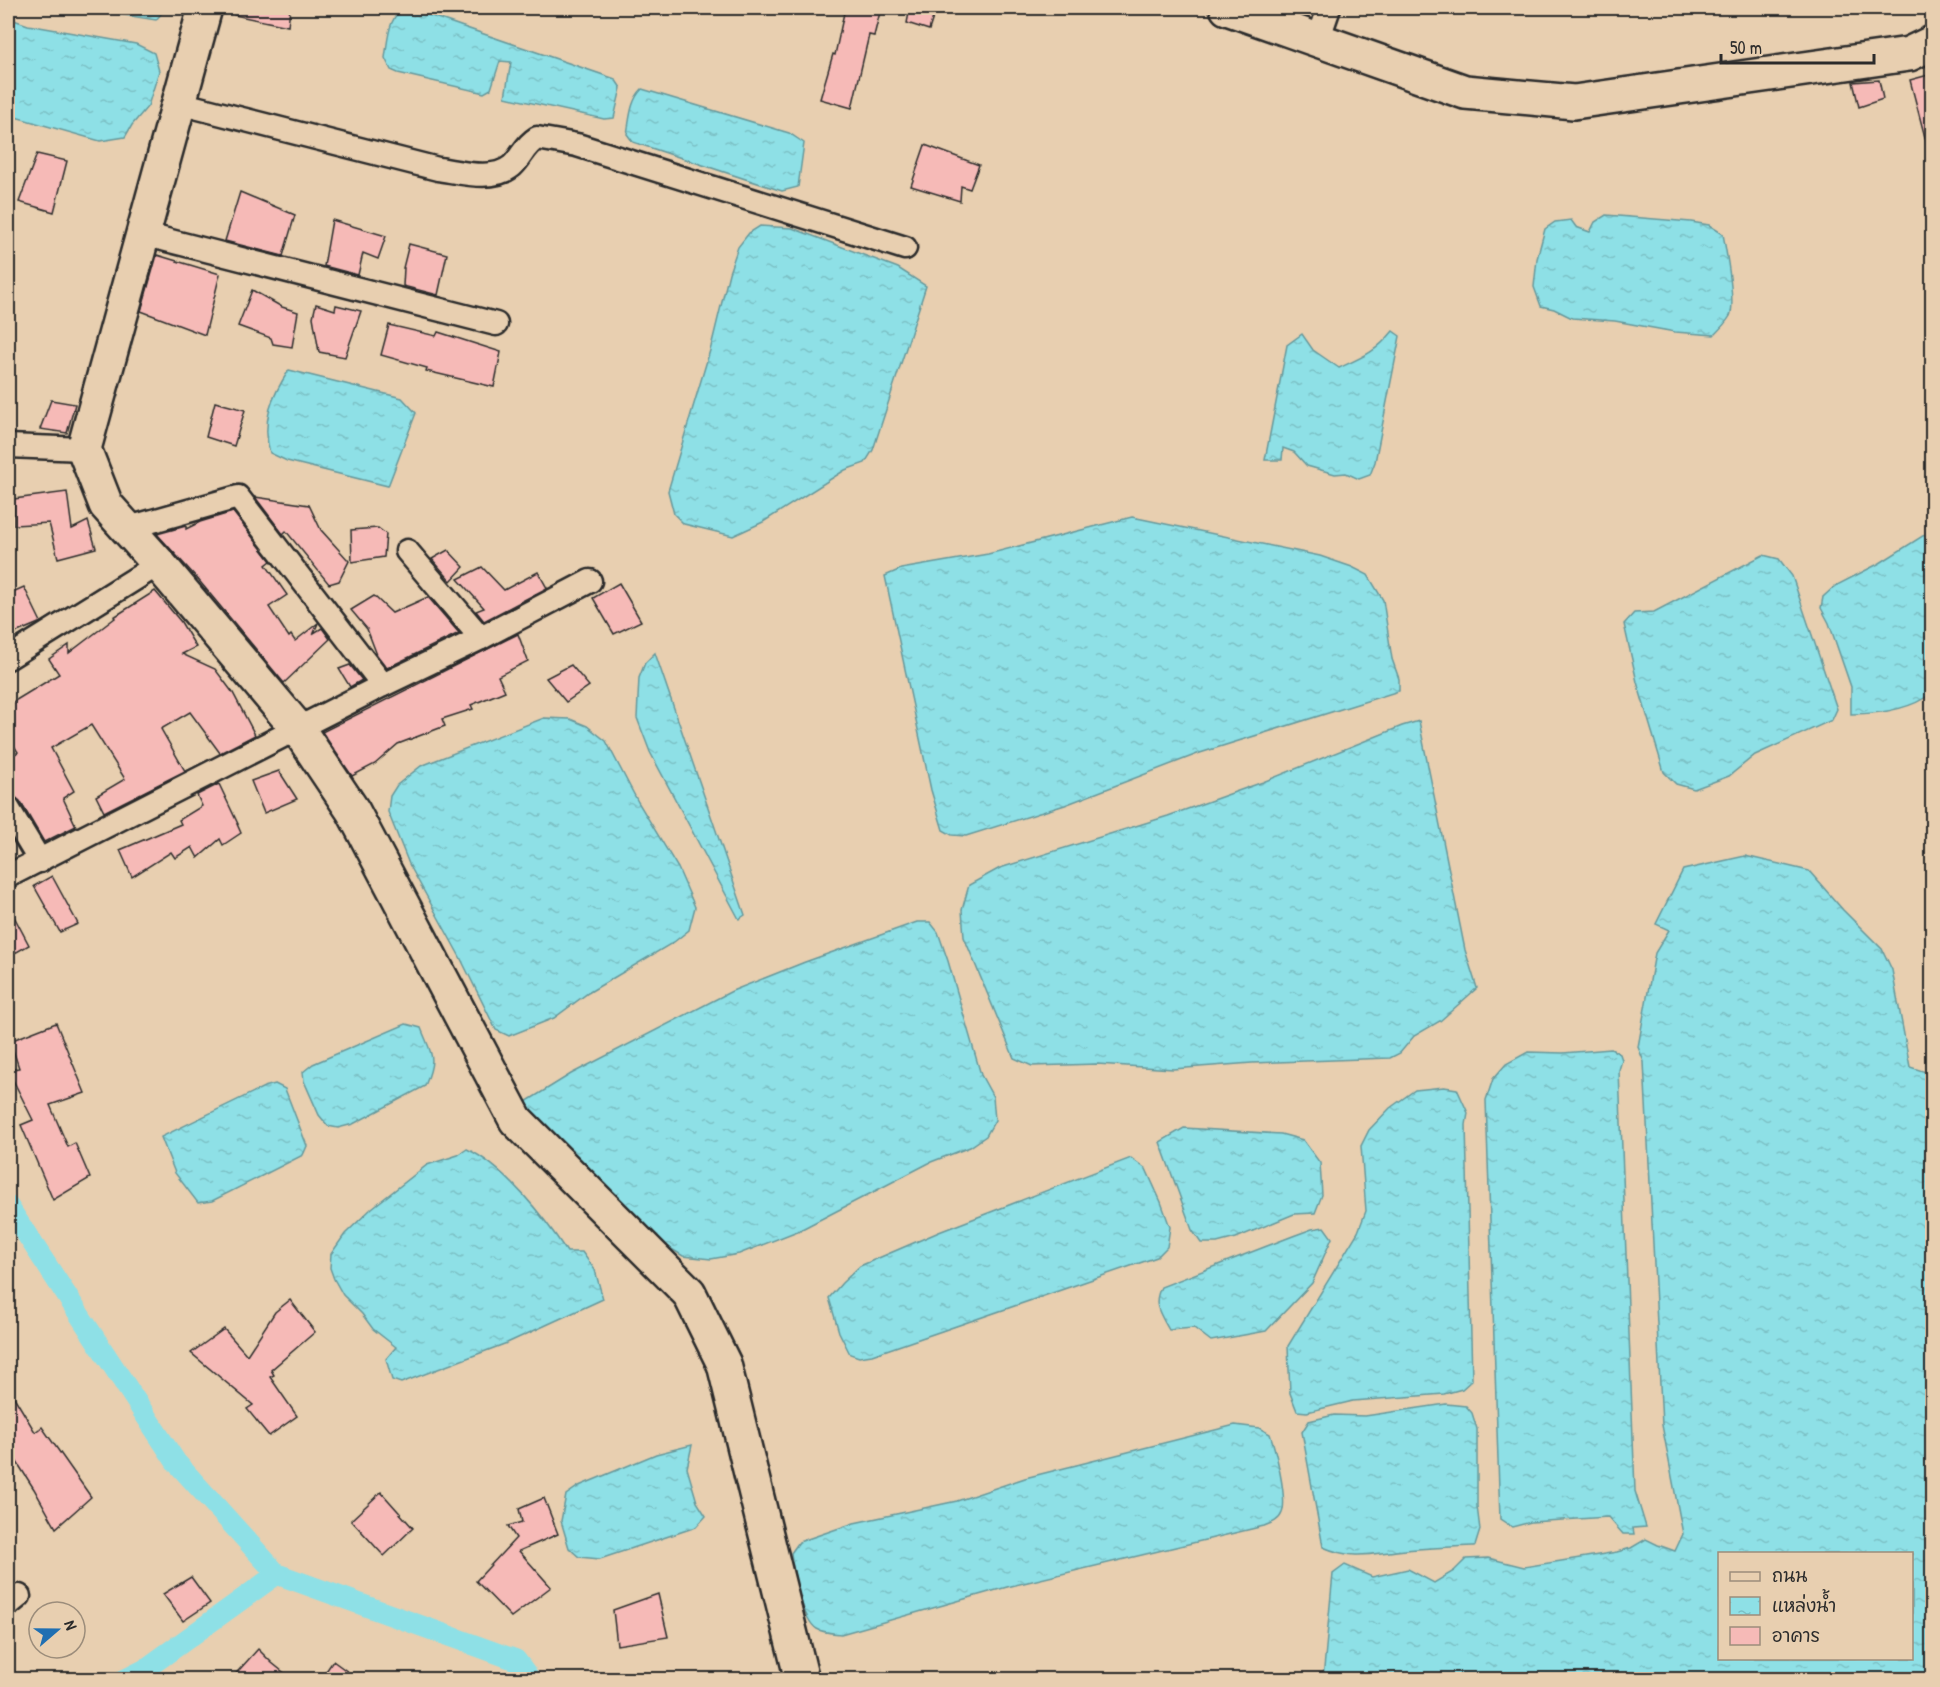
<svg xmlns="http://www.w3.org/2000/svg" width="1940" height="1687" font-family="'Patrick Hand','Playpen Sans Thai',sans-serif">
<defs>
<pattern id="water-ripples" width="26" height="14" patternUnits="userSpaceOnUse" patternTransform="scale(1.5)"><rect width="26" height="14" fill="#8ee0e6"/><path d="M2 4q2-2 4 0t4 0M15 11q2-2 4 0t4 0" fill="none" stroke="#7bc0c5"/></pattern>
</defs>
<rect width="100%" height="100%" fill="#e8cfb0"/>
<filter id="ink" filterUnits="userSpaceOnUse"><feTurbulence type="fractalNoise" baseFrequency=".0167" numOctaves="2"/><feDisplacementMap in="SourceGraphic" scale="12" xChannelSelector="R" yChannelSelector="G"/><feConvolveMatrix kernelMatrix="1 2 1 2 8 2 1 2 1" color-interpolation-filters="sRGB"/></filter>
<g filter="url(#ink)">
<!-- water -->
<g fill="url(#water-ripples)" stroke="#66989b" stroke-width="1.5" fill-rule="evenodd">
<path d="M80,8H166L156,20Z"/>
<path d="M408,8L615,79L621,88L614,118L604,119L505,97L511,62L500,61L491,89L484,93L398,73L391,70L385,58C388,40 388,12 408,8Z"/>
<path d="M8,18L28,25L136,44L154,53L159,71L148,106L132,125L125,137L100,141L8,115Z"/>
<path d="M642,89L789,133L804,143L798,187L782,191L633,142L627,134C630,118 630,101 642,89Z"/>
<path d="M1606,215L1691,222L1709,225L1723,234C1726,250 1736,303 1730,316C1726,323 1720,329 1714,335L1675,332L1615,321L1572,318L1554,309L1541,306L1534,287L1537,259L1542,240L1545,229L1555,222L1571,220L1576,227L1590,232L1595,222Z"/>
<path d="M760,226L792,228L898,268L926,286L873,450L865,463L845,470L763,522L733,536L684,524L674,514L668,491L711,347L729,273L738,247L749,233Z"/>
<path d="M1393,331L1400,336L1375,462L1370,475L1359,479L1346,473L1335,474L1307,466L1294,452L1283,448L1282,460H1265L1287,345L1302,334L1313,350L1339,368C1363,357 1376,352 1393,331Z"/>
<path d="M289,370L402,398L416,413L388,486L287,461L270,453C261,421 272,396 289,370Z"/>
<path d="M1132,517L1320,556L1352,567L1368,575L1383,600L1392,659L1399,679V691L1200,753L1065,805L966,836L952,835L943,830L931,790L885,576L901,569L988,554Z"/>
<path d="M1932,530V693C1910,710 1879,714 1851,714V687L1829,623L1821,608L1823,597L1835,586L1880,563Z"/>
<path d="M1763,555L1779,559L1792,576L1837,709L1832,720L1755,755L1729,776L1694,789L1676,784L1664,772L1637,682L1624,624L1634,613L1654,612Z"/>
<path d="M655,653L745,915L739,919L650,752L637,718L639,678L645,663Z"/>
<path d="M544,718L570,719L587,726L606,741L638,802L678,868L695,907L689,930L674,942L588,993L554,1018L509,1036L496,1030L460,957L409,864L388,812L390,796L397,785L421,766Z"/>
<path d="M1419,721L1465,950L1477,988L1440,1021L1414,1036L1400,1053L1390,1058L1252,1063L1173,1069L1097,1064L1032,1066L1014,1058L964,937L962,910L969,885L1000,868L1168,816L1263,782L1402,726Z"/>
<path d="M1745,856L1809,871L1843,910L1882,949L1892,970L1910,1067L1932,1074V1679H1323L1333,1574L1345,1565L1372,1577L1408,1569L1434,1583L1454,1571L1466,1559L1488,1558L1524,1567L1617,1552L1631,1548L1646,1539L1658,1545L1675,1551L1683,1534L1662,1425L1644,1062L1638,1047L1655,953L1669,930L1656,924L1683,870ZM1720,1554H1912V1658H1720Z"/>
<path d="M917,922H930L938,932L948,961L981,1075L993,1097L995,1120L986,1136L970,1147L931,1162L800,1230L739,1254L711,1259L683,1256L660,1242L536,1121L524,1103L571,1074L732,991L805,962Z"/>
<path d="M406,1024L421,1028C432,1056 437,1056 425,1086L353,1124L338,1128L328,1126L319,1115L304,1081L303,1072L313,1064Z"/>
<path d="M1611,1049L1620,1054L1622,1060L1619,1070L1635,1491L1646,1527L1633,1528L1634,1534H1623L1608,1517L1531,1522L1512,1527L1500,1519L1486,1100L1493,1079L1506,1064L1528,1052L1563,1053Z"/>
<path d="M275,1084L285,1089L307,1146L303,1155L212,1201L198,1203L175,1173L161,1137L264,1087Z"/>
<path d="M1444,1087L1457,1089L1468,1113L1466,1125L1472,1380L1462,1389L1444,1394L1353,1401L1307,1412L1297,1411L1290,1393L1288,1346L1358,1232L1366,1211L1361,1146L1369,1130L1390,1108L1415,1090Z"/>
<path d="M1184,1128L1281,1134L1303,1140L1320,1163L1322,1195L1315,1213L1294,1214L1236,1238L1217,1243H1201L1192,1230L1160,1142Z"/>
<path d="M467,1149C505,1167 544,1217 567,1252H582L595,1270L603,1299L507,1343L401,1383L392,1380L386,1359L396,1347L373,1329L362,1314L343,1295L334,1279L330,1268L331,1254L345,1234L372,1208L427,1165L458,1155Z"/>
<path d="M1131,1158L1146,1169L1161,1202L1170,1227L1167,1247L1157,1257L872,1355L859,1357L850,1354L839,1332L829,1298L842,1283L860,1266L939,1232Z"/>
<path d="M1324,1227L1332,1238L1312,1283L1266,1331L1211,1341L1194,1328L1169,1330C1160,1313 1152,1305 1161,1287L1293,1236L1312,1229Z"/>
<path d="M1446,1404L1466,1406L1472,1413L1477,1429V1506L1480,1530L1475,1546C1452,1547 1428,1548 1405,1550C1373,1553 1355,1561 1323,1547L1302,1432L1309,1421L1334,1415L1365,1416Z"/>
<path d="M1235,1425L1259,1428L1270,1434C1275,1448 1288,1499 1282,1513C1279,1521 1272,1523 1264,1526L1007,1587L841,1634C834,1633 824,1633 817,1629C802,1620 793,1571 791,1553L799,1542L854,1523L957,1501L1025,1478Z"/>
<path d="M692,1445L687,1468L697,1502L706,1516L696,1527L600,1559L579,1557L569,1548L561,1521L566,1495L579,1486L656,1454Z"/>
</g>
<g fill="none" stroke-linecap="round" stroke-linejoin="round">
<!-- canal -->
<g stroke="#8ee0e6" stroke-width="21">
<path d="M8,1206L176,1462L277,1574L516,1660L531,1680"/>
<path d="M124,1680L144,1670L277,1574"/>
</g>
</g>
<!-- building -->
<g fill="#f6bab7" stroke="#2b2b2b" stroke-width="1.5">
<path d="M234,8H290L288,26L234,15Z"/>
<path d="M845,8H868L880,12L874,36L869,35L852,108L820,99L833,54L835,55Z"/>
<path d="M910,8H936L929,30L907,23Z"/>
<path d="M1932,74V144L1927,145L1910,80Z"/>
<path d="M1879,80L1883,99L1859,107L1853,82Z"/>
<path d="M925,145L979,165L970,189L961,186L960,201L911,186Z"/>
<path d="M37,154L67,161L54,212L19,202Z"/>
<path d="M240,192L295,215L283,256L225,241Z"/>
<path d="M332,220L386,236L378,259L363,253L358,275L324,266Z"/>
<path d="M409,244L447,254L438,295L403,286L404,268H403Z"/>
<path d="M157,255L220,274L205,335L141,311Z"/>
<path d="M252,290L282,307L298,312L292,347L273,344L271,338L238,326Z"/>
<path d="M316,304L335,310L336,305L361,311L345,357L319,352L313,317Z"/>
<path d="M389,325L436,336L438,332L501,352L494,387L426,371L427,368L381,355Z"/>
<path d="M51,400L75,404L67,433L40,429Z"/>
<path d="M215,402L245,410L234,446L206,437Z"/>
<path d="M67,492L72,529L88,521L96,548L58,558L49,523L14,525V499Z"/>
<path d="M255,497L309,505L321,530L349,561L339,581L329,584L286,531L283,534Z"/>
<path d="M233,512L271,561L266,565L287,595L269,607L289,637L291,635L295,641L318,623L314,633L322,628L330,639L284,683L196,577L157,534L186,526V529L200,522Z"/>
<path d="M378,528L386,534L384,557L352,562L351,530Z"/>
<path d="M448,550L464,567L451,581L432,559Z"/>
<path d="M482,567L504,590L538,572L547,588L484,621L476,611L484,608L458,579Z"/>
<path d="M619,583L641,621L614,634L593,598Z"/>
<path d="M24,587L41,622L8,636V594Z"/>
<path d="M155,591L181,622L196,647L182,654L215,669L233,693L255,735L220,753L190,712L161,729L185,771L104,812L96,796L125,779L91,725L51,748L74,791L63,798L76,826L44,842L20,801L14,796L8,795V759L18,752L8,736V705L59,674L49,659L69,645V653L115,618L114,617Z"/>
<path d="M374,596L392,613L428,597L459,633L387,668L377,655L367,629L351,610Z"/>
<path d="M518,634L528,661L498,676L505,691L471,705L473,709L442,719L445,726L398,744L375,764L352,776L322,732Z"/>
<path d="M350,665L362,680L350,687L339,669Z"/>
<path d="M571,665L589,686L566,702L546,678Z"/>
<path d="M279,771L297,799L264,813L251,781Z"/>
<path d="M219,784L238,824H237L241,833L223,845L220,839L198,858L192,847L175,858L171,852L132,877L120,850L181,824L179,820L202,806L197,795Z"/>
<path d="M52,876L78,924L60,932L34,886Z"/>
<path d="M8,905L29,945L8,957Z"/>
<path d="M56,1023L85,1093L50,1105L68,1147L75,1143L90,1178L53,1200L21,1125L33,1120L8,1070L19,1068L10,1041Z"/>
<path d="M290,1300L315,1332L271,1370L274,1375L270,1377L297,1416L269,1436L247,1409L253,1405L191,1353L224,1329L247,1355L275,1312Z"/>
<path d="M8,1387L35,1432L42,1427L91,1497L56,1528L34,1489L8,1448Z"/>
<path d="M381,1492L413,1528L384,1556L351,1520Z"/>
<path d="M544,1498L558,1534L519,1551L551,1587L511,1617L476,1581L516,1538L508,1526L522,1522L519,1509Z"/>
<path d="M191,1577L210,1603L183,1621L163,1594Z"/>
<path d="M658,1594L668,1637L617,1645L613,1610Z"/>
<path d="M258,1649L272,1663L293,1680H230Z"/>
<path d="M333,1661L359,1680H320Z"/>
</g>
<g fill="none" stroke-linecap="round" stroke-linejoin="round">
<defs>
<g id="street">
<path d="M1318,40L1329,8"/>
<path d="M179,103L438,169C460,172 493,182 512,166C522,157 524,146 537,138L577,145L905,248"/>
<path d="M143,234L496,324"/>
<path d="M8,446L84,449"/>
<path d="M128,528L238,497L383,685"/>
<path d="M407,551L481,638"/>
<path d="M8,658L159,564"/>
<path d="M8,808L40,861"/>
<path d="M8,876L383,685L481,638L590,581"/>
<path d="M8,1605L19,1596"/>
</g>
<g id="secondary">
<path d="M205,8L84,449L106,505L159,564L298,729L353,811L516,1120L689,1293L724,1364L802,1680"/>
<path d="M1227,8L1465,92L1574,102L1909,54L1932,43"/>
</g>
</defs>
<!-- street casing -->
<use href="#street" stroke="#2b2b2b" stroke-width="27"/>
<!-- secondary casing -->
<use href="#secondary" stroke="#2b2b2b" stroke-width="38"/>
<!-- street -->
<use href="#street" stroke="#e8cfb0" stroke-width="22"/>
<!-- secondary -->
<use href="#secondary" stroke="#e8cfb0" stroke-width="33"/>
</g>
</g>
<!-- margin -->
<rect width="1940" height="1687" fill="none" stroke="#e8cfb0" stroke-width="30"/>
<rect x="15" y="15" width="1910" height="1657" fill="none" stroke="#2b2b2b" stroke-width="2" filter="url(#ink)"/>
<!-- legend -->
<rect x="1718" y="1552" width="195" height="108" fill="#e8cfb0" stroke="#9c8d7b" stroke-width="1.5"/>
<rect x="1730" y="1572" width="30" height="9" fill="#e8cfb0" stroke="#9c8d7b" stroke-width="1.5"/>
<text x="1772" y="1582" font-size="18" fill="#2b2b2b">ถนน</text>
<rect x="1730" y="1597" width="30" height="18" fill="url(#water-ripples)" stroke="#9c8d7b" stroke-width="1.5"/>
<text x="1772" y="1612" font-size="18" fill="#2b2b2b">แหล่งน้ำ</text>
<rect x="1730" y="1627" width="30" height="18" fill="#f6bab7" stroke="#9c8d7b" stroke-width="1.5"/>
<text x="1772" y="1642" font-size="18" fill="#2b2b2b">อาคาร</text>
<!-- north arrow -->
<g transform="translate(57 1630) rotate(70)"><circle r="28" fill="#e8cfb0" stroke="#9c8d7b" stroke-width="1.5"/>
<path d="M0-4.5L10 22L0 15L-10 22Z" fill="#1f6fb2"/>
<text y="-9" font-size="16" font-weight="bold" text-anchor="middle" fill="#2b2b2b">N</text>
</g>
<!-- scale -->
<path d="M1721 54v9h153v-9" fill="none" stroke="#2b2b2b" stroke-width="3"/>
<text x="1730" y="54" font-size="18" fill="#2b2b2b" stroke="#e8cfb0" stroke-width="4.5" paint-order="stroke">50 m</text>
</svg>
